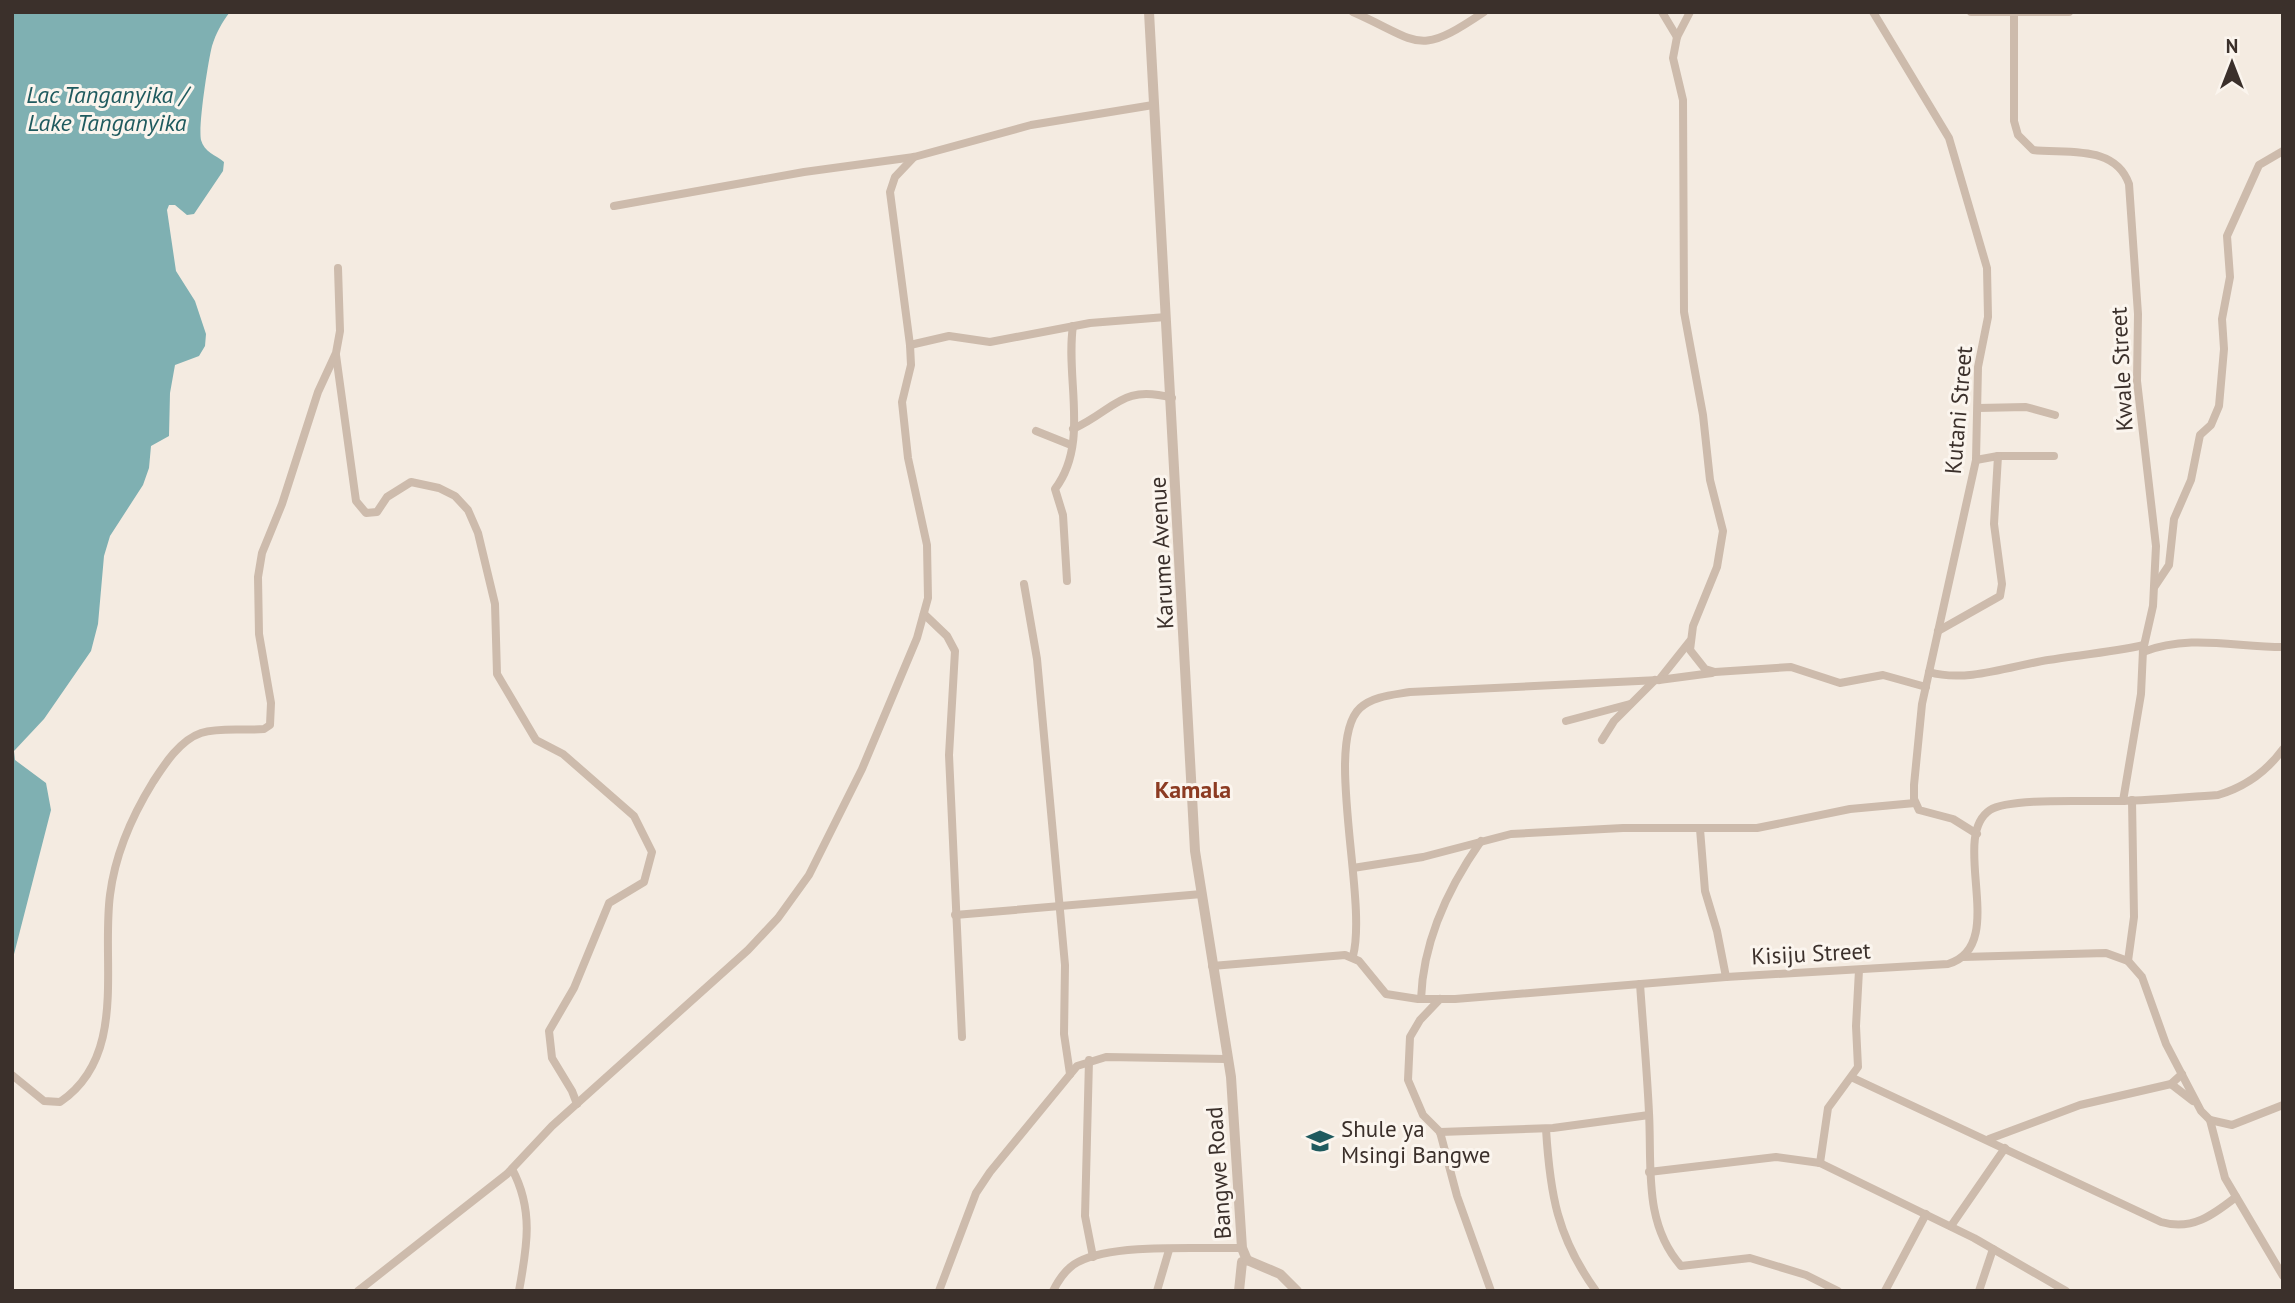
<svg xmlns="http://www.w3.org/2000/svg" width="2295" height="1303" font-family="'PT Sans',sans-serif">
<rect width="100%" height="100%" fill="#f4ebe1"/>
<!-- water -->
<path fill="#7fb0b2" d="M12,12H230C222,22 216,33 212,46C208,62 198,126 201,140C204,152 216,155 224,162L223,171L194,214L187,215L175,205H169L167,210L176,271L195,301L206,334L205,346L199,356L175,365L170,393L169,436L151,446L149,468L143,485L110,536L104,556L98,624L91,651L44,719L14,751L15,760L46,783L51,810L12,962Z"/>
<g fill="none" stroke-linecap="round" stroke-linejoin="round">
<!-- minor -->
<g stroke="#cdbbac" stroke-width="8">
<path d="M1353,12C1421,42 1416,58 1484,12"/>
<path d="M1662,12L1677,37"/>
<path d="M1690,12L1677,37L1673,58L1683,100L1684,312L1703,415L1710,480L1723,531L1717,567L1693,626L1690,650L1705,669L1715,672L1791,667L1840,683L1883,675L1926,687"/>
<path d="M1873,12L1949,138L1987,268L1988,317L1978,367L1976,460L1922,704L1914,785V799L1919,810L1953,819L1977,834"/>
<path d="M1971,12H2069"/>
<path d="M2014,15V121L2018,135L2033,150C2066,154 2115,144 2129,184L2138,314L2137,381L2156,546L2153,606L2143,650L2141,694L2123,801"/>
<path d="M614,206L804,172L914,157L1031,125L1153,105"/>
<path d="M910,345L949,336L990,342L1090,323L1166,317"/>
<path d="M336,355L356,501L366,513L377,512L387,497L411,482L439,488L455,496L468,510L478,533L495,604L497,674L536,740L563,754L634,816L652,852L644,882L609,903L574,988L549,1031L552,1058L572,1091L577,1104"/>
<path d="M1978,408L2026,407L2055,415"/>
<path d="M1073,429C1115,410 1121,384 1172,398"/>
<path d="M1036,431L1071,445"/>
<path d="M1976,460L1998,456H2054"/>
<path d="M1067,581L1063,515L1055,489C1090,443 1065,378 1073,326"/>
<path d="M1024,584L1037,659L1065,965L1064,1034L1070,1074"/>
<path d="M2155,586L2169,565L2174,519L2191,480L2200,435L2211,425L2219,406L2224,349L2222,319L2230,277L2227,236L2259,165L2283,151"/>
<path d="M924,614L947,636L955,651L949,755L962,1037"/>
<path d="M1938,631L2000,596L2002,584L1994,524L1998,456"/>
<path d="M2143,652C2190,634 2234,647 2283,647"/>
<path d="M1929,672C1966,683 2011,666 2048,660C2080,655 2112,652 2144,645"/>
<path d="M1659,680L1690,641"/>
<path d="M1566,721L1630,704"/>
<path d="M1602,740L1614,721L1655,680"/>
<path d="M1700,829L1705,891L1717,931L1726,977"/>
<path d="M1353,868L1423,857L1511,834L1623,828H1757L1850,809L1915,803"/>
<path d="M955,915L1202,894"/>
<path d="M1353,956C1368,900 1323,742 1360,708C1373,696 1393,695 1410,692L1659,680L1712,673"/>
<path d="M1963,957L2106,953L2128,961L2142,977L2166,1044L2201,1111L2210,1120L2232,1125L2283,1105"/>
<path d="M2128,961L2134,917L2132,800"/>
<path d="M1212,966L1345,955L1359,961L1386,994L1418,999H1455L1726,977L1948,964C2010,946 1948,838 1990,810C2009,797 2095,802 2122,801C2154,800 2186,797 2218,795C2245,787 2267,771 2283,749"/>
<path d="M1640,984C1643,1027 1647,1070 1649,1113C1652,1166 1643,1223 1681,1266L1750,1258L1806,1275L1838,1291"/>
<path d="M1421,999C1423,941 1448,888 1481,841"/>
<path d="M1440,999L1420,1020L1410,1037L1408,1080L1423,1115L1440,1132L1457,1196L1491,1291"/>
<path d="M1089,1060L1085,1216L1093,1257"/>
<path d="M12,1075L44,1101L60,1102C128,1056 101,964 110,895C115,855 132,816 153,782C164,765 180,740 201,733C221,727 243,731 264,729L270,725L271,703L259,634L258,577L262,553L282,504L318,392L336,353L340,331L338,268"/>
<path d="M1853,1078L2161,1222C2192,1231 2213,1215 2236,1197"/>
<path d="M2171,1084L2193,1101"/>
<path d="M2210,1120L2225,1178L2283,1276"/>
<path d="M1546,1129C1550,1194 1557,1237 1596,1291"/>
<path d="M1440,1132L1553,1128L1649,1115"/>
<path d="M1989,1139L2080,1105L2171,1084L2182,1074"/>
<path d="M1820,1163L1828,1108L1858,1067L1856,1026L1859,970"/>
<path d="M512,1169C534,1210 527,1247 519,1291"/>
<path d="M1649,1172L1776,1157L1820,1163L1974,1238L2066,1291"/>
<path d="M1951,1226L2005,1148"/>
<path d="M358,1291L507,1174L552,1126L748,950L778,918L809,875L862,769L917,638L928,598L927,545L908,458L902,402L911,365L910,345L890,192L895,177L914,157"/>
<path d="M939,1291L976,1193L990,1172L1077,1066L1106,1057L1226,1059"/>
<path d="M1053,1291C1059,1279 1066,1268 1078,1262C1113,1243 1200,1249 1242,1248"/>
<path d="M1157,1291L1169,1250"/>
<path d="M1885,1291L1926,1214"/>
<path d="M1979,1291L1993,1249"/>
</g>
<!-- tertiary -->
<g stroke="#cdbbac" stroke-width="10">
<path d="M1149,12L1195,851L1231,1077L1242,1248L1247,1260L1242,1262L1239,1291"/>
<path d="M1247,1260L1280,1274L1297,1291"/>
</g>
</g>
<!-- icons -->
<defs>
<symbol id="school-bare" viewBox="-9 -9 18 18"><path d="M0-5L7-2L0 1L-7-2ZM-4 1L0 2.5L4 1V4Q0 6-4 4Z" fill="#1f5a5e" stroke="#fbf5ee" stroke-width="2.5" paint-order="stroke"/></symbol>
</defs>
<g fill-rule="evenodd">
<use href="#school-bare" x="1301" y="1122" width="38" height="38"/>
</g>
<g text-anchor="middle" dominant-baseline="central" stroke-width="6" stroke-linejoin="round" paint-order="stroke">
<!-- street labels -->
<g font-size="23" fill="#3b302b" stroke="#fbf5ee">
<text transform="translate(2121 369) rotate(-93)">Kwale Street</text>
<text transform="translate(1958 410) rotate(-85)">Kutani Street</text>
<text transform="translate(1161 553) rotate(-93)">Karume Avenue</text>
<text transform="translate(1811 953) rotate(-3)">Kisiju Street</text>
<text transform="translate(1218 1173) rotate(-94)">Bangwe Road</text>
</g>
<!-- poi labels -->
<g font-size="23" fill="#3b302b" stroke="#fbf5ee" text-anchor="start">
<text x="1341" y="1128">Shule ya<tspan x="1341" dy="26">Msingi Bangwe</tspan></text>
</g>
<!-- water labels -->
<g font-size="24" font-style="italic" fill="#1f5a5e" stroke="#fbf5ee">
<text x="107" y="94">Lac Tanganyika /<tspan x="107" dy="28">Lake Tanganyika</tspan></text>
</g>
<!-- neighbourhood labels -->
<g font-size="24" font-weight="bold" fill="#8c3b22" stroke="#fbf5ee">
<text x="1193" y="789">Kamala</text>
</g>
</g>
<!-- border -->
<rect width="2295" height="1303" fill="none" stroke="#3b302b" stroke-width="28"/>
<!-- north arrow -->
<g transform="translate(2232 63)" stroke="#fbf5ee" stroke-width="5" paint-order="stroke">
<path d="M0-5L12 26L0 18L-12 26Z" fill="#3b302b"/>
<text y="-10" font-size="19" font-weight="bold" text-anchor="middle" fill="#3b302b">N</text>
</g>
</svg>
